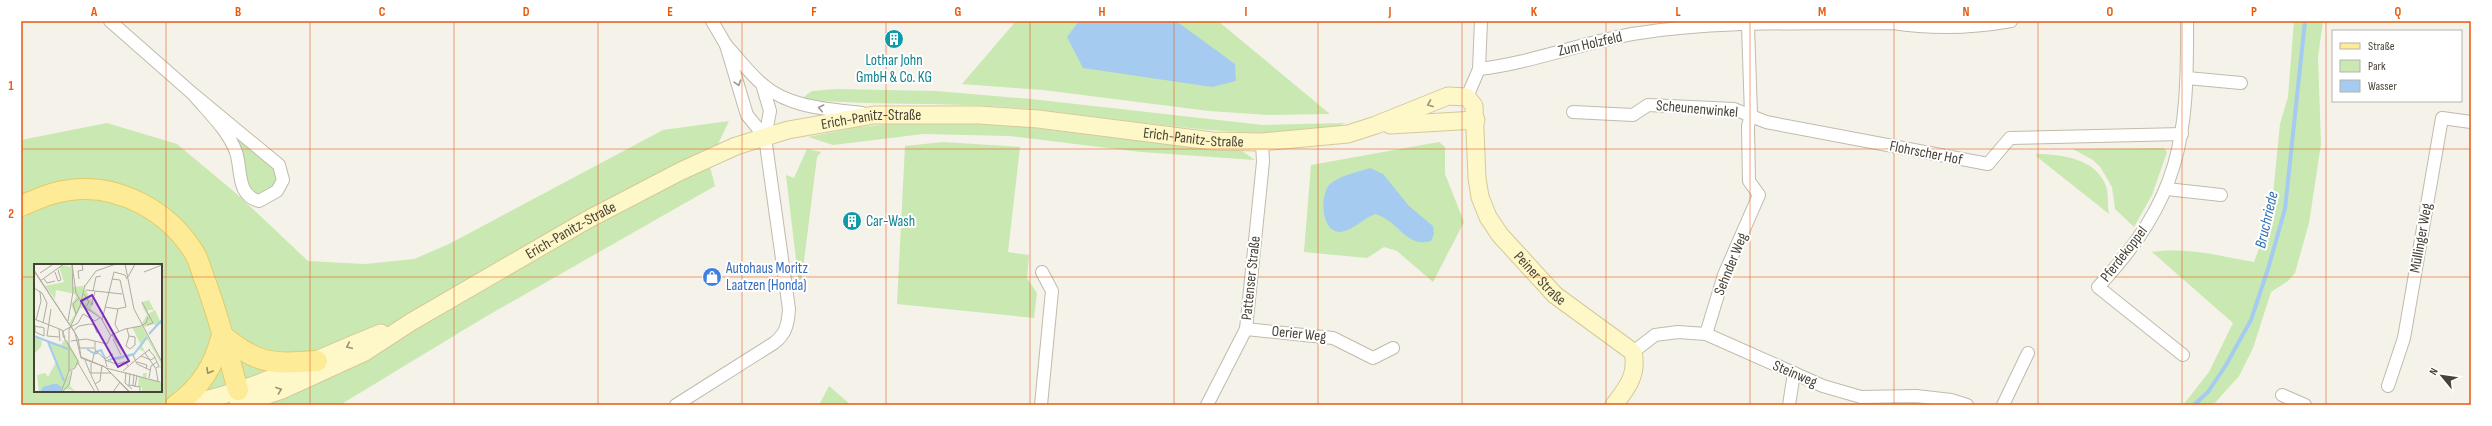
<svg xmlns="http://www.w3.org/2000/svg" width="2492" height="426" font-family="'Sofia Sans Condensed',sans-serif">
<rect width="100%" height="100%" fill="#f4f2e9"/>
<!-- green -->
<g fill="#cae8b2" fill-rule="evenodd">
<path d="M1016,21H1218L1330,114L1269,115L1209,111L1043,90L962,84Z"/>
<path d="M2294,21H2323L2318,57L2321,144L2309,223L2295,273L2288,281L2271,292L2253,348L2239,376L2213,405H2183L2209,372L2233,323L2152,252C2189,247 2218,256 2254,262L2271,215L2280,124L2288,97Z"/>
<path d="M837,89L936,91L1031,99L1263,125L1345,123C1326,133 1297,132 1277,133C1185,133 1096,114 1006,107C938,102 871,106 803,99L805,96L812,91Z"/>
<path d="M729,121L709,163L715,186L485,317L340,405H21V140L107,123L177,144L238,195L308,261L365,264L414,259L449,244L663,130ZM35,265H161V391H35Z"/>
<path d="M919,121L1010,125L1188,147L1242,151L1255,160L1141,152L1009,136L923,134L833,145L808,137L859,127Z"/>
<path d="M237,140L252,143L279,165L277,191L251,199Z"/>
<path d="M943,142L1020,147L1008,252L1029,255L1027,278L1037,293L1034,318L897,304L905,146Z"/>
<path d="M1439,142L1445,147V174L1464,222L1433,282L1397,251L1384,247L1367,258L1304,252L1311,165Z"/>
<path d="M2164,148L2167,152L2152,195L2134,227L2115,209L2112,187L2101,168L2093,160L2073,149Z"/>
<path d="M807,149L821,152L817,157L800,293L786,175L794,178Z"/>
<path d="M2037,154C2062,154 2096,159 2106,186C2109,194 2107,205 2109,214L2036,156Z"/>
<path d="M829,386L851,405H819Z"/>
</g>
<!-- water -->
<g fill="#a5cbf1">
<path d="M1079,21H1176L1235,64L1236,81L1212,87L1083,68L1067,37Z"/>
<path d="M1370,168L1383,174L1409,206L1433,226L1434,234L1431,241C1405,248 1400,221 1375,214C1364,218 1352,231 1340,232C1320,232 1320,193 1330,184C1341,175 1358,172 1370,168Z"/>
</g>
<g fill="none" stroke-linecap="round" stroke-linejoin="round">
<!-- stream -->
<path stroke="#a5cbf1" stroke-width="4" d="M2194,405L2208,392L2226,365L2251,320L2268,269L2285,209L2305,21"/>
<defs>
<g id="street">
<path d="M110,21L193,94L279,165L283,180L277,191L259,201C236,195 242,170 236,152C228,130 208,112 193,94"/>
<path d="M712,21L726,45L747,115L765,137"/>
<path d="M726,45C738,58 749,73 762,84C789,108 829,109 862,113"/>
<path d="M1479,69C1533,63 1585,41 1639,33C1722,20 1809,24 1893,23C1932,29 1972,28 2011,21"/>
<path d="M2187,78L2241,83"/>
<path d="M1467,97L1479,69L1481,21"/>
<path d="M1573,112L1633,115L1648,105L1734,109L1766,122L1988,164L2010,138L2182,134"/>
<path d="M2167,189L2221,195"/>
<path d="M1246,329L1333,338L1373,358L1393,348"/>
<path d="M1706,334L1724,275L1759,195L1749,181L1748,126L1751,115L1748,26"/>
<path d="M1633,352L1655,335L1678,332L1706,334L1823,386L1861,397L1916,396L1951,400L1967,405"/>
<path d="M2183,355L2098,287C2181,198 2188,139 2187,21"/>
<path d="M2388,386L2404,338L2442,118L2471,122"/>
<path d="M2282,395L2305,405"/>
<path d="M676,405L774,343C786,334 788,324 789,309L765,137L770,111L762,84"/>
<path d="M1041,405L1052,291L1042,272"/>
<path d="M1207,405L1246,329L1263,162L1262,142"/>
<path d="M1789,405L1794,373"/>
<path d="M2003,405L2028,353"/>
</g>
<g id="secondary">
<path d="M1390,125L1476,120"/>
<path d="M182,405C252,392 315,359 381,333"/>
<path id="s1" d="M238,405L282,390L365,352L411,322L587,220L681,171L736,146L788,130L874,115H979L1038,119L1212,141L1262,142L1348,134L1376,125L1448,96L1467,97L1474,106L1477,178L1480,197L1488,217L1500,235L1555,295L1633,352C1638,375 1627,388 1614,405"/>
</g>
<g id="primary">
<path d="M21,206C37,199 52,192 70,190C119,183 170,212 195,254C200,263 202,274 206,283C219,318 228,354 238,390"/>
<path d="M222,335C258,365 272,364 317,361"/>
<path d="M176,405C202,386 214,365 222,335"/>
</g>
</defs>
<!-- street casing -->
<use href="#street" stroke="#c0bbab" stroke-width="14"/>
<!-- secondary casing -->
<use href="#secondary" stroke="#d4ca99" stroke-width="19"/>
<!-- primary casing -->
<use href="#primary" stroke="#e4cb67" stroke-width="22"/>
<!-- street -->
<use href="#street" stroke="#fff" stroke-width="12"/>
<!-- secondary -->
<use href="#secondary" stroke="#fef7c8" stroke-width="17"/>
<!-- primary -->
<use href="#primary" stroke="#feeb98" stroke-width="20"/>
</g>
<!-- one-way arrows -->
<defs><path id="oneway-chevron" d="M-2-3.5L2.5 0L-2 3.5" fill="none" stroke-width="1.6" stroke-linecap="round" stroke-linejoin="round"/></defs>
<g stroke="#9a9891">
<use href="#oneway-chevron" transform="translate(738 83) rotate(73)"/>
<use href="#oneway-chevron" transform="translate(821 108) rotate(-168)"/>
</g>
<g stroke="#9a9478">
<use href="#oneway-chevron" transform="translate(1430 104) rotate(158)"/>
<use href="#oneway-chevron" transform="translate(349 346) rotate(155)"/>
<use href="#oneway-chevron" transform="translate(279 390) rotate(-20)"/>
</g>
<use stroke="#9a8f63" href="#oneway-chevron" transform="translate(209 371) rotate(119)"/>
<!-- grid -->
<path fill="none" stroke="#e8590c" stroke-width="1" stroke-opacity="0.55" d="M166,21V405M310,21V405M454,21V405M598,21V405M742,21V405M886,21V405M1030,21V405M1174,21V405M1318,21V405M1462,21V405M1606,21V405M1750,21V405M1894,21V405M2038,21V405M2182,21V405M2326,21V405M21,149H2471M21,277H35M161,277H2471"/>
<!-- icons -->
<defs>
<symbol id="building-disc" viewBox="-11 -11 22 22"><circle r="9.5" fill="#0f9aa8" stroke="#fff"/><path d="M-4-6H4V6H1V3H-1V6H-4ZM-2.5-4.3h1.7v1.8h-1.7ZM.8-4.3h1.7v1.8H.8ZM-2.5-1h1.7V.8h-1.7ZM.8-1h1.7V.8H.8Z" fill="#fff"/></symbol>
<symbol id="shop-disc" viewBox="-11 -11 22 22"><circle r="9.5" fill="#3f7fe0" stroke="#fff"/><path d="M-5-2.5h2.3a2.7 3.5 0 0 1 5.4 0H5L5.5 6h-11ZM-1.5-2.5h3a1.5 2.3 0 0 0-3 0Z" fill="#fff"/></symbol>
</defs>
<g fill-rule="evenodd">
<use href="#building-disc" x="883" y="28" width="22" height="22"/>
<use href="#building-disc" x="841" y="210" width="22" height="22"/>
<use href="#shop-disc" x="701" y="266" width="22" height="22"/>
</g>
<g text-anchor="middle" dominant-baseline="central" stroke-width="4" stroke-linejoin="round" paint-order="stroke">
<!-- street labels -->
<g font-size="15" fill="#484337" stroke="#fff">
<text transform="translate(1590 44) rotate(-13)">Zum Holzfeld</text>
<text transform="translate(1697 109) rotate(5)">Scheunenwinkel</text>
<text stroke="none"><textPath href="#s1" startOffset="701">Erich-Panitz-Straße</textPath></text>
<text stroke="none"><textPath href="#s1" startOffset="1025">Erich-Panitz-Straße</textPath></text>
<text transform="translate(1926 153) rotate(11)">Flohrscher Hof</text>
<text stroke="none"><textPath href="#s1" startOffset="377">Erich-Panitz-Straße</textPath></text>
<text transform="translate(2421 238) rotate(-80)">Müllinger Weg</text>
<text transform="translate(2124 254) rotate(-52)">Pferdekoppel</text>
<text transform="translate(1731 264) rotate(-68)">Sehnder Weg</text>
<text stroke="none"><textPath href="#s1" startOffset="1511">Peiner Straße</textPath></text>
<text transform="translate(1251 278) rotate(-84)">Pattenser Straße</text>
<text transform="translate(1299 334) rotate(6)">Oerier Weg</text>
<text transform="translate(1795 374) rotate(23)">Steinweg</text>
</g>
<!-- culture labels -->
<g font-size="15" fill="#0d838f" stroke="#fff">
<text x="894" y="60">Lothar John<tspan x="894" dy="17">GmbH &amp; Co. KG</tspan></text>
<text x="866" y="221" text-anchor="start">Car-Wash</text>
</g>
<!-- shop labels -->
<g font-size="15" fill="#366cbe" stroke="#fff" text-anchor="start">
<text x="726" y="268">Autohaus Moritz<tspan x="726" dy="17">Laatzen (Honda)</tspan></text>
</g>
<!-- water labels -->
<g font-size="16" font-style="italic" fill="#2f6fb5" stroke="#fff">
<text transform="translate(2267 220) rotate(-77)">Bruchriede</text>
</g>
</g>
<!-- overview -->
<g transform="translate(34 264)">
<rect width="128" height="128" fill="#f4f2e9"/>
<path d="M28,1L37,3L39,23L50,22L49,26H52L57,36V45L66,52L47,43L37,61L35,59L41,50L37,40L42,34L41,30L22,26L21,35L11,22L30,18L25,3ZM115,36L120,46H114V50L121,46L126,57L128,55V59L123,62L119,60L110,63L108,59L113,51L109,44L107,38L112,48L108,38ZM108,62L128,99V103L122,104L128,101L123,93L118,96L123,92L113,75L108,82L111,88L104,85L99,91L94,94L92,93L85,96H72L100,89L107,81L98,63ZM0,72L8,77L7,83L0,90ZM9,75L27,81L31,75L34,78L46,99L35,107L33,116L36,108L37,107L35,121L42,128L34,125L36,128L33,125L26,128L25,123L5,128L3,111L11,109L14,113L22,98L13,77ZM109,109H113L112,114L128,118V128L108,127V123H104L105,112L109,113Z" fill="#cae8b2"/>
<path d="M19,120H23L28,123L26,128H6L9,123Z" fill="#a5cbf1"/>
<path fill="none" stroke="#a5cbf1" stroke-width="2" d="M115,70L128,56M0,72L34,85M14,78L30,117M53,85L59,89L67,86L71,94M74,96L100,90L113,73"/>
<path fill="none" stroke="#afaca2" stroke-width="1" d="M38,0L42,29L51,44L55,38L50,30M91,0L100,45L128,98M0,6L41,69L47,94L71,103L95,128M0,7L37,63M21,8L24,17L27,16L24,6M80,8L91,11L93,15M110,8L128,1M6,9L18,1M94,13L101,0M10,15L13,19L21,17M45,15L44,7L49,6L48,0M6,17L30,0M51,22L62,7L82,0M0,24L8,29L13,39L9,59M52,26L88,30M59,27L62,13L67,12M59,38L58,41H57L61,28M108,38L119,59L113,61M71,43L83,45L92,43L86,16L78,15M52,44L67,54L77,72M17,45L13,72L25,73M84,45L81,60L85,68M42,50L39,40L45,34M0,55L28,66L31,74M2,56L7,37L6,28M68,56L80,8M34,57L39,28L38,0M0,62H1L5,63H7L10,64V72L1,68V62M37,62L44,74L47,93L71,103L96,128M25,65L26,77M40,66L45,62L56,60L60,61L63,69M78,71L94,95M79,75L87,91M37,77L52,75L73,80L77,71L91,65L107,62L112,59L114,53M61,77V86L71,95M92,82L96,85L101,81V73L95,72M92,82L95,72L93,65M45,84H60M111,89L122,105L124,117M99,91L103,100L116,106M107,92L117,96L121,93L115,86M121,94L125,102L122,104M51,96L56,109H77M71,96L82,100L81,97M103,98L113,101L112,105M44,99L61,128M57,99V111L65,128M58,99L60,90L64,89M98,99L116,85M83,100L91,98L94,102M73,103L71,95L79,90M72,104L126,118M35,107L41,104L44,97L29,72V67L44,59L49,50L61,57L67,53M89,107L98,99M92,108L91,119L98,125M115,114L117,102L123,98M61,120L66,117L68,101M95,121L106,123V128M95,122L96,109M99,122L100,110M101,123L103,111M27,128L35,107V66L46,42L51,21M28,128L35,121L38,107M79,128L86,118"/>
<path fill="#7b2cbf" fill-opacity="0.15" stroke="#7b2cbf" stroke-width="2" d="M58,31L95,97L84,103L47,37Z"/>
<rect width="128" height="128" fill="none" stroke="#484337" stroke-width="2"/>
</g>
<!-- border -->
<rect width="2492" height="426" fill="none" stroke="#ffffff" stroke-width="44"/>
<!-- legend -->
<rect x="2332" y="30" width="130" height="72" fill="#ffffff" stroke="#b6b4af"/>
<rect x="2340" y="43" width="20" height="6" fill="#feeb98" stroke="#b6b4af"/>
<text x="2368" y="50" font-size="12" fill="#484337">Straße</text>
<rect x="2340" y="60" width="20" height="12" fill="#cae8b2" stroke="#b6b4af"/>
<text x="2368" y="70" font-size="12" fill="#484337">Park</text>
<rect x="2340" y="80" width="20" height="12" fill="#a5cbf1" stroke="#b6b4af"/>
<text x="2368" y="90" font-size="12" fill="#484337">Wasser</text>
<!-- north arrow -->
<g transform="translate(2442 376) rotate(299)" stroke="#ffffff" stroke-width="3" paint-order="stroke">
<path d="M0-3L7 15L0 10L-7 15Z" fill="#484337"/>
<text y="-6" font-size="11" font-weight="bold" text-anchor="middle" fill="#484337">N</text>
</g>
<rect x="22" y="22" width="2448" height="382" fill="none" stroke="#e8590c" stroke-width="1.5"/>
<g font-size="13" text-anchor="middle" font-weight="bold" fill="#e8590c">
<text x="94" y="16">A</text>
<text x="238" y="16">B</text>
<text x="382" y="16">C</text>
<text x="526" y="16">D</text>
<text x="670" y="16">E</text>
<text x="814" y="16">F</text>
<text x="958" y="16">G</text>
<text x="1102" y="16">H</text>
<text x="1246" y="16">I</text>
<text x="1390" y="16">J</text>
<text x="1534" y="16">K</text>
<text x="1678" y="16">L</text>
<text x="1822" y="16">M</text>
<text x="1966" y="16">N</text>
<text x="2110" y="16">O</text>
<text x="2254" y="16">P</text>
<text x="2398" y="16">Q</text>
<text x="11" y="90">1</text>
<text x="11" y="218">2</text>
<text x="11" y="345">3</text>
</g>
</svg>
